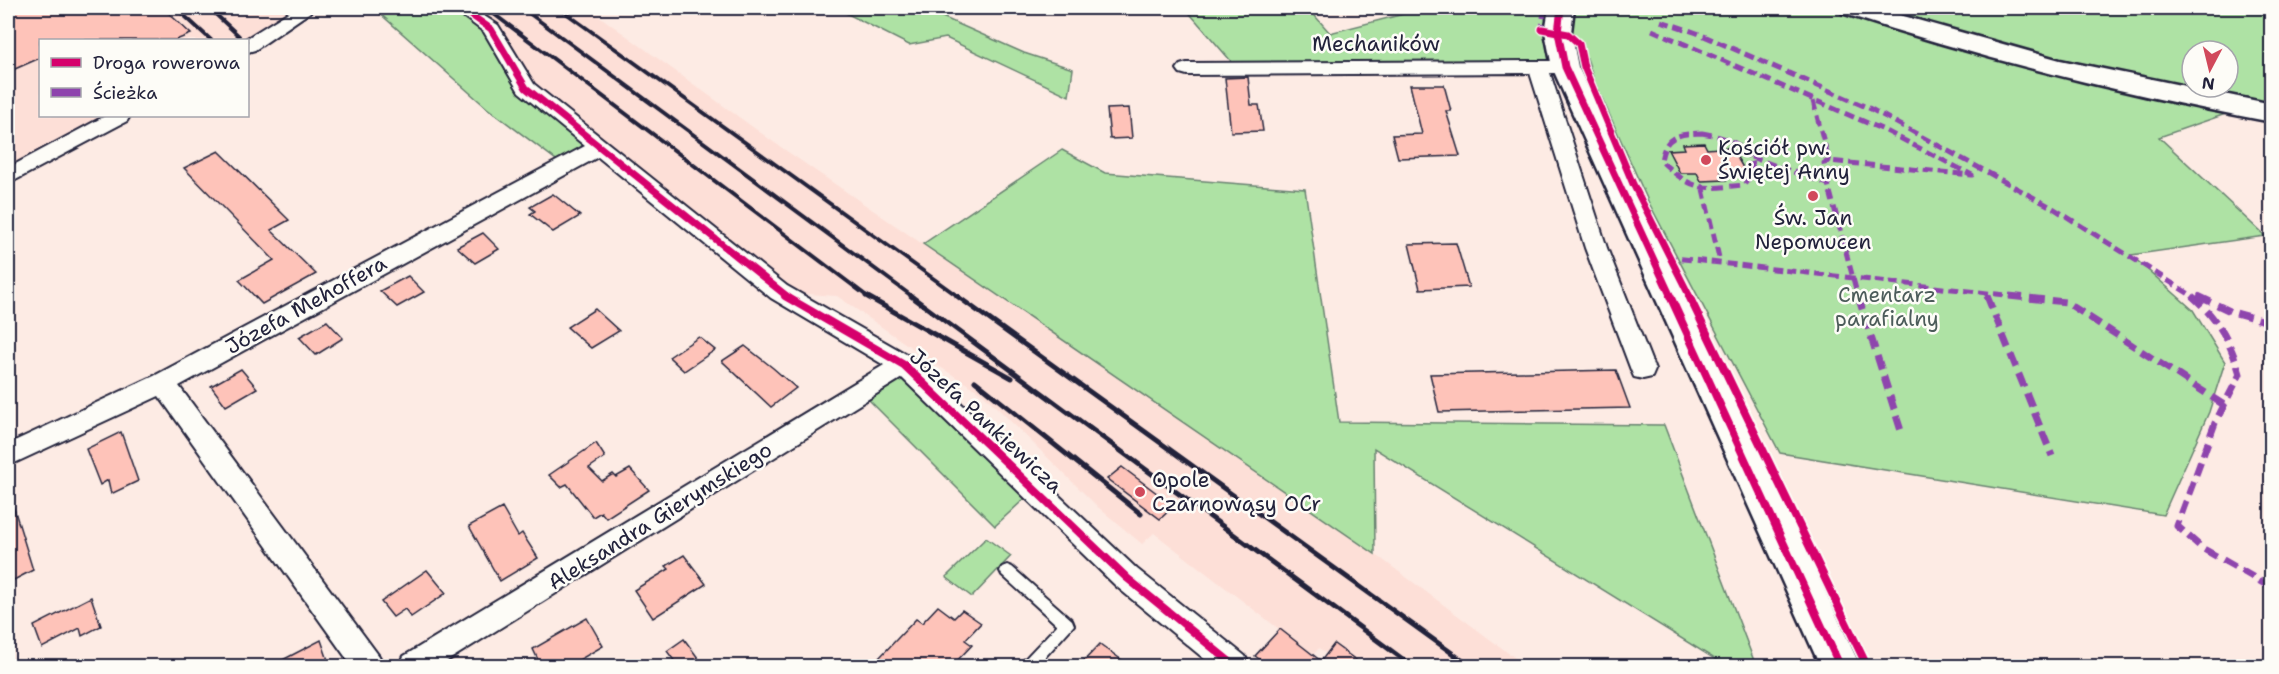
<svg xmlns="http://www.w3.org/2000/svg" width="2279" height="674" font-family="'Shantell Sans',sans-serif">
<rect width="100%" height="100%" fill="#fdebe4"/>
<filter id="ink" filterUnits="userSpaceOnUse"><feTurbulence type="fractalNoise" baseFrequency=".0167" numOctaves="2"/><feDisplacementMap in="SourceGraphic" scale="12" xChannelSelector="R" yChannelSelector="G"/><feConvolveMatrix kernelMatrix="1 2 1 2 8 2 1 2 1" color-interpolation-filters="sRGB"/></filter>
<g filter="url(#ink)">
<!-- built -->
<g fill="#fddfd7">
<path d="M8,8H307L248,46V40H40V116H120L8,177Z"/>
<path d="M461,8H588L772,141L1375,554L1526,666H1360L1361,664L1335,644L1326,654L1319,648L1313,655L1154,533L1142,544L1099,508L983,394L932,362L837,296L779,292L526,88L491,29Z"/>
</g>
<!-- green -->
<g fill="#aee2a4" stroke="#688270" stroke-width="1.5" fill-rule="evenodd">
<path d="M364,8H461L491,29L526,88L601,146L563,165L487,108L378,12Z"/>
<path d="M836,8H922L1024,53L1073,69L1069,96L946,38L909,45Z"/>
<path d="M1185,8H1308L1330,33L1427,8H2271V106L2243,108L2159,137L2265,236L2131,255L2193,310L2225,362L2209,412L2163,515L1780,453L1648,201L1594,80L1587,58L1565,67L1237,68ZM2192,51H2228V87H2192Z"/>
<path d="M1062,150L1105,173L1305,189L1339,422L1664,425L1756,666H1726L1374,448L1375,554L923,244Z"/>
<path d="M904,365L1034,490L995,526L860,391Z"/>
<path d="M986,538L1011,556L972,597L946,577Z"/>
</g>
<!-- building -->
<g fill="#fec3b9" stroke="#22223b" stroke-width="1.5">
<path d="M8,8H163L191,34L176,40H40V58L8,72Z"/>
<path d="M1248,77L1251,105H1259L1263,131L1231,132L1225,78Z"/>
<path d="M1410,85H1444L1451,111H1446L1460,156L1398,158L1392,135L1422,134Z"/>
<path d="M1129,108L1132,138L1110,139L1107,109Z"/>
<path d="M1704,143L1707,149L1731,147L1745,171L1721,172L1726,180L1701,181L1697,173H1680L1668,150L1685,149L1683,144Z"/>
<path d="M219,151L289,220L271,230L316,274L262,304L239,280L274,260L184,168Z"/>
<path d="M553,194L580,216L553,232L530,214L535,211L530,207Z"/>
<path d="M483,233L499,249L475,263L457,247Z"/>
<path d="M1456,243L1469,287L1420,289L1409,244Z"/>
<path d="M408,276L424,292L397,307L380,291Z"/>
<path d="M595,309L619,331L591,348L567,327Z"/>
<path d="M327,321L343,338L316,355L299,337Z"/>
<path d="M699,337L715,350L684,371L669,357Z"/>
<path d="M745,346L773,368L796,388L771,407L722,361Z"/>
<path d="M241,369L257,388L226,406L211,386Z"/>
<path d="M1616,370L1630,408L1439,412L1430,374Z"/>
<path d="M121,432L138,481L111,494L108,480L100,485L86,449Z"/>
<path d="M596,443L605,457L589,468L602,481L613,474L616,477L630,469L649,490L606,518L601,512L593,517L567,484L561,487L549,475Z"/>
<path d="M1122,467L1174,506L1160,519L1107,479Z"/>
<path d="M12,502L33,570L8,583V503Z"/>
<path d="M502,508L518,536L522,533L538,558L500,581L469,526Z"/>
<path d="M684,555L706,584L653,618L634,590L669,569L666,566Z"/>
<path d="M427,570L446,593L411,617L405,609L393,617L381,602Z"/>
<path d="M91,597L101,626L82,636L80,628L42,648L34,626Z"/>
<path d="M938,606L954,618L962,610L981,623L965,640L972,645L952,666H889L878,659L916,619L922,623Z"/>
<path d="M587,618L603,646L569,666H541L533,649Z"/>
<path d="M1280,629L1321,661L1334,644L1364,666H1269L1255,656Z"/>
<path d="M684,639L704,666H678L667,651Z"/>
<path d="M321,640L330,666H271Z"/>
<path d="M1100,644L1130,666H1079Z"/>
</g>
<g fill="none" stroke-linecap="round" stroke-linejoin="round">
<defs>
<path id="lane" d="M1007,565L1012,567L1072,620L1074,625L1037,666H1021L1023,661L1057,625L1002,575L1000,571L1002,567Z"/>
<g id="street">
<path d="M295,8H316L255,50L248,52V40H244Z"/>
<path d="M452,8H472L498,25L534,84L787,286L913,358L1137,569L1245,656L1250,666H1213L1117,587L902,378L439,666H399L404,656L884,365L771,298L598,157L179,386L379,656L384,666H352L159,396L8,466V444L154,376L585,146L519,92L484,32Z"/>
<path d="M1538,61H1565L1575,67L1565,73H1550L1607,248L1655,370L1652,377L1643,379L1634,377L1631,370L1585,248L1530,73L1187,75L1180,73L1177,69L1180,65L1187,63Z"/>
<path d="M105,116H130L127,121L8,184V168Z"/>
</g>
<g id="secondary">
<path d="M1549,8H1574L1571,32L1578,67L1860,666H1820L1552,67L1545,32Z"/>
<path d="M1838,8H1875L2060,60L2272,104V122C2126,95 1983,59 1842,13Z"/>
</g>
</defs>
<!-- lane casing -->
<use href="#lane" stroke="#22223b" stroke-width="4"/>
<!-- street casing -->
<use href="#street" stroke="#22223b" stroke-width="4"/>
<!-- secondary casing -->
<use href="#secondary" stroke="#22223b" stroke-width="5"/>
<!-- lane -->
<use href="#lane" fill="#fdfcf7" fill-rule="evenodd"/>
<!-- street -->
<use href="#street" fill="#fdfcf7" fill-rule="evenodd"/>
<!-- secondary -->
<use href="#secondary" fill="#fdfcf7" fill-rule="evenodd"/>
<!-- rail-far1 -->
<g stroke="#22223b" stroke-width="4">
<path d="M176,8L211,40"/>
<path d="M209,8L239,36"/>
<path d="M486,8L868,297"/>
<path d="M522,8L913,297"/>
<path d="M559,8L959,297"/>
</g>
<!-- rail -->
<g stroke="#22223b" stroke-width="5">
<path d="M866,296L1012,378"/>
<path d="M911,296L1412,666"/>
<path d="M957,296L1470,666"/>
<path d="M975,381L1141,514"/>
</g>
<!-- quiet-far1 -->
<g stroke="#8e44ad" stroke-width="5" stroke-dasharray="10 5" stroke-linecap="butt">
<path d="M1544,8L1542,29L1545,30"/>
<path d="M1661,21L1697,33L1871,109L2053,208L2194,297"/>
<path d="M1652,30L1886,131L1972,175L1829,161"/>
<path d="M1813,101L1829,161L1824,163L1828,184"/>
<path d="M1702,133C1725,137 1752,144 1753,172L1744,185C1701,189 1694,192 1661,161C1665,135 1678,134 1702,133Z"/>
<path d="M1751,157L1828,184L1858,297"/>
<path d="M1703,189L1720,262"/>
<path d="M1666,257L2023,297"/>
<path d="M1986,293L1988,297"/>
<path d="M2197,295L2201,297"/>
</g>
<!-- quiet -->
<g stroke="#8e44ad" stroke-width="7" stroke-dasharray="14 7" stroke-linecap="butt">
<path d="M1858,296L1902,434"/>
<path d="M1987,296L2052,456"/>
<path d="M2009,296L2066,302L2224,405"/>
<path d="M2192,296C2218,319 2230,341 2240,374L2215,423L2177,526L2202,548L2272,588"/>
<path d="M2198,296L2232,312L2272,323"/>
</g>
<defs>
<g id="cycleway-far1">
<path d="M461,8L491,29L526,88L788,297"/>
<path d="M1561,8L1558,32L1565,67L1671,297"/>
<path d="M1542,29L1568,34L1579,44L1584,67L1633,184L1690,297"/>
</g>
<g id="cycleway">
<path d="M785,296L904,365L1127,578L1235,666"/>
<path d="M1670,296L1840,666"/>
<path d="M1689,296L1867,666"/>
</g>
</defs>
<!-- cycleway-far1 casing -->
<use href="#cycleway-far1" stroke="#fdfcf7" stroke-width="10"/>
<!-- cycleway casing -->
<use href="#cycleway" stroke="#fdfcf7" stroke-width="12"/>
<!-- cycleway-far1 -->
<use href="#cycleway-far1" stroke="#d6006c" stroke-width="7"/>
<!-- cycleway -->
<use href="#cycleway" stroke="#d6006c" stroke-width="8"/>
</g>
</g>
<!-- markers -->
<g fill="#d1495b" stroke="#fdfcf7" stroke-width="2">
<circle cx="1706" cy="160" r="6"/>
<circle cx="1813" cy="196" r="6"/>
<circle cx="1140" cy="492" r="6"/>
</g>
<g text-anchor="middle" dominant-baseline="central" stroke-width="5" stroke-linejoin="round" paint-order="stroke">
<!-- street labels -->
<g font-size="21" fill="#22223b" stroke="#fdfcf7">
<text x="1376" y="44">Mechaników</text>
<text transform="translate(306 305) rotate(-29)">Józefa Mehoffera</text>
<text transform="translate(986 421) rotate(43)">Józefa Pankiewicza</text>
<text transform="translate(660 516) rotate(-32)">Aleksandra Gierymskiego</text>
</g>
<!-- poi labels -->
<g font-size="21" fill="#22223b" stroke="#fdfcf7" text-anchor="start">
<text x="1718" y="148">Kościół pw.<tspan x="1718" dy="24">Świętej Anny</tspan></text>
<text x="1813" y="218" text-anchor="middle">Św. Jan<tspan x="1813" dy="24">Nepomucen</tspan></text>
<text x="1152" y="480">Opole<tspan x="1152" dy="24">Czarnowąsy OCr</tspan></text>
</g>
<!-- park labels -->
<g font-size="21" fill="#4c5c5a" stroke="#fdfcf7">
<text x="1887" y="295">Cmentarz<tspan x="1887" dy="24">parafialny</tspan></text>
</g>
</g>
<!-- margin -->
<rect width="2279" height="674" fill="none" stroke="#fdfcf7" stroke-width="30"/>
<rect x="15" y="15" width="2249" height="644" fill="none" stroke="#22223b" stroke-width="2" filter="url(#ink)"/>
<!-- legend -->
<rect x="39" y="39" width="210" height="78" fill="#fdfcf7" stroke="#a5a5ac" stroke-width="1.5"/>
<rect x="51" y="58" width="30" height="9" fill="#d6006c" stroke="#a5a5ac" stroke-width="1.5"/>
<text x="93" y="69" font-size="18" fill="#22223b">Droga rowerowa</text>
<rect x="51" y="88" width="30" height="9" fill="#8e44ad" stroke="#a5a5ac" stroke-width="1.5"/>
<text x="93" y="99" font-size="18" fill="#22223b">Ścieżka</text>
<!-- north arrow -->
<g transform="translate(2210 69) rotate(187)"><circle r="28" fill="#fdfcf7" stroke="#a5a5ac" stroke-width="1.5"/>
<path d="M0-4.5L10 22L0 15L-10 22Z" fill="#d1495b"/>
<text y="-9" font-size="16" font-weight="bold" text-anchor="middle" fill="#22223b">N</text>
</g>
</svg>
